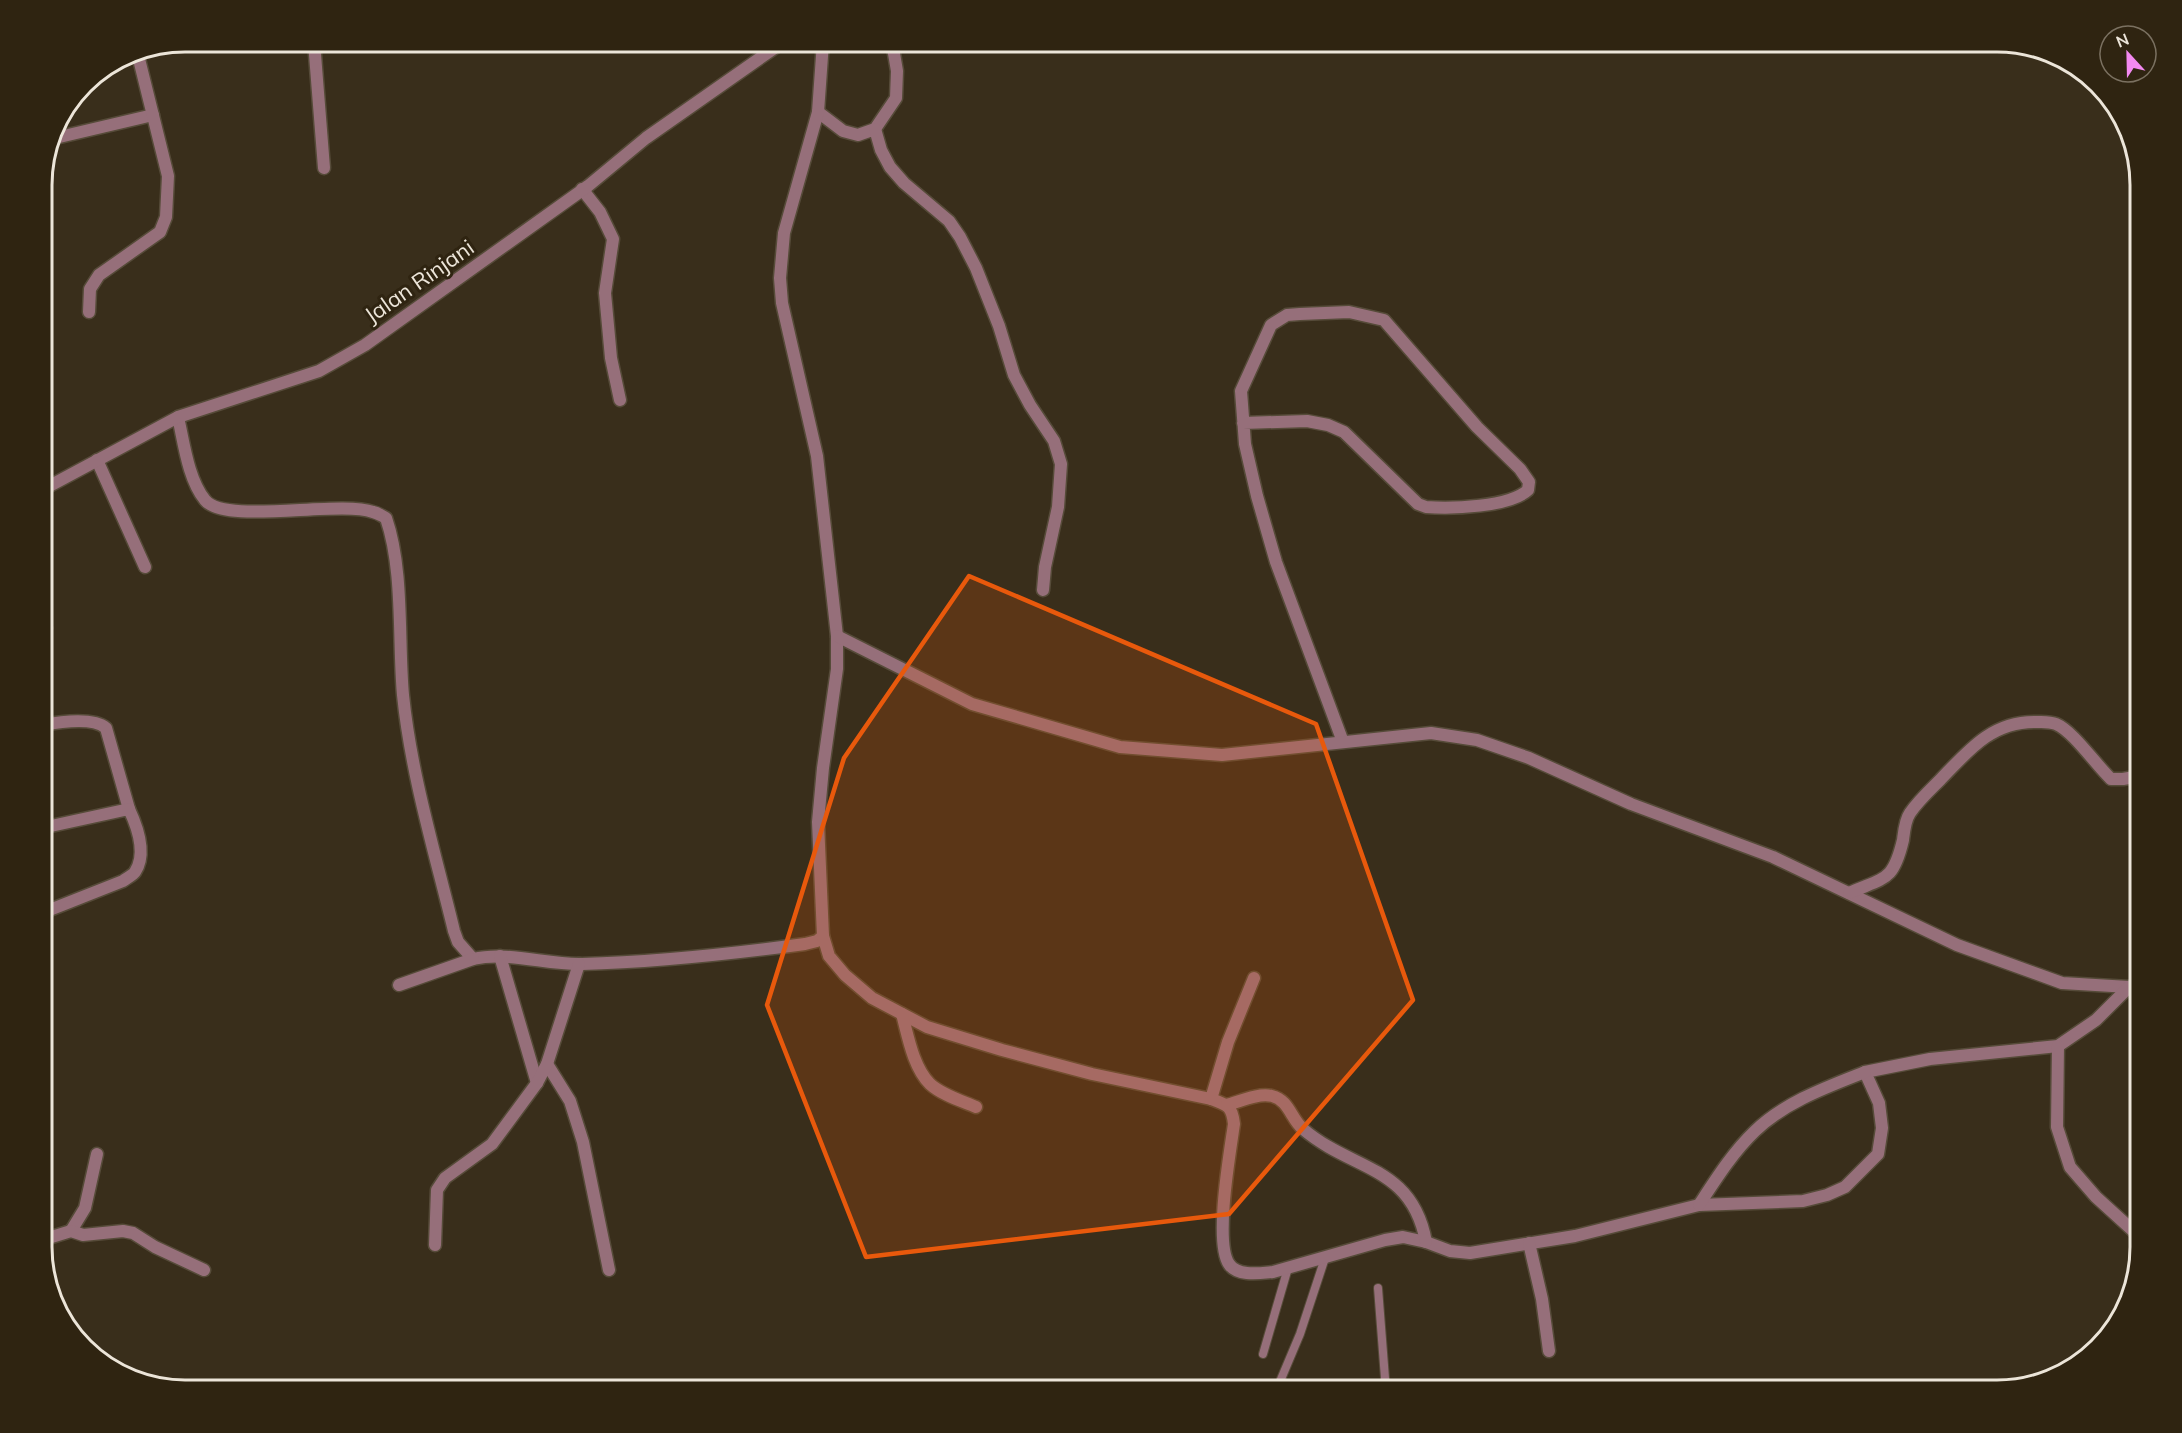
<svg xmlns="http://www.w3.org/2000/svg" width="2182" height="1433" font-family="Mulish,sans-serif">
<rect width="100%" height="100%" fill="#392e1b"/>
<g fill="none" stroke-linecap="round" stroke-linejoin="round">
<defs>
<g id="service">
<path d="M1378,1288L1386,1391"/>
<path d="M1263,1354L1288,1268"/>
<path d="M1276,1391L1300,1334L1325,1258"/>
</g>
<g id="minor">
<path d="M314,42L324,168"/>
<path d="M818,112L843,131L858,135L875,129L896,98L897,71L892,42"/>
<path d="M875,129L881,150L890,167L904,183L949,221L960,237L976,268L999,326L1014,375L1030,405L1054,441L1061,464L1058,507L1045,567L1043,590"/>
<path d="M51,139L153,115"/>
<path d="M582,189L600,212L613,239L605,293L611,358L620,400"/>
<path d="M89,312L90,289L99,275L160,232L166,217L168,176L137,51"/>
<path d="M178,417C184,443 188,479 205,500C224,525 339,500 373,512C378,513 382,516 386,518C404,570 398,640 403,695C411,774 435,853 454,931L458,942L473,959C509,951 546,965 582,964C657,962 731,954 805,944L817,941L823,936L818,822L823,768L837,669V636L817,456L782,303L780,278L784,233L818,112L823,42"/>
<path d="M1243,423L1307,421L1328,425L1344,432L1418,504L1426,507C1451,509 1510,507 1528,490L1529,482L1520,469L1477,427L1384,320L1349,312L1300,314L1287,315L1271,325L1241,391L1245,444L1257,496L1276,562L1343,742"/>
<path d="M97,460L145,567"/>
<path d="M42,490L178,417L319,371L365,345L588,186L646,138L783,42"/>
<path d="M42,628H46"/>
<path d="M837,636L972,704L1120,747L1222,755L1431,733L1477,740L1529,758L1631,804L1773,857L1957,945L2062,983L2129,987L2140,983"/>
<path d="M42,725C59,722 93,717 106,728L129,809"/>
<path d="M42,824L51,826L129,809C137,826 147,854 135,872C133,875 127,878 123,881L42,913"/>
<path d="M1849,893C1885,877 1893,882 1903,840C1904,832 1905,820 1910,813C1918,801 1930,790 1940,780C1968,751 1991,722 2034,722C2041,722 2049,721 2056,724C2073,731 2096,765 2111,779H2123L2140,776"/>
<path d="M823,936L829,956L845,975L872,998L927,1027L1002,1050L1092,1074L1211,1099C1228,1105 1232,1106 1234,1124C1230,1152 1214,1242 1229,1264C1237,1277 1261,1273 1273,1272L1385,1240L1403,1237L1426,1242L1450,1251L1470,1253L1575,1236L1699,1205L1803,1201L1827,1195L1845,1187L1878,1154L1882,1128L1879,1103L1865,1072L1930,1059L2058,1046L2096,1020L2129,987"/>
<path d="M500,956L537,1083"/>
<path d="M399,985L473,959"/>
<path d="M902,1014C908,1036 913,1067 930,1084C942,1095 962,1101 976,1107"/>
<path d="M2058,1046L2057,1127L2070,1167L2096,1197L2140,1237"/>
<path d="M547,1064L570,1101L583,1142L609,1270"/>
<path d="M1211,1099L1228,1042L1254,978"/>
<path d="M1227,1105C1241,1101 1258,1093 1272,1096C1289,1100 1291,1119 1303,1129C1352,1171 1412,1165 1426,1242"/>
<path d="M1699,1205C1716,1179 1733,1152 1755,1131C1785,1102 1827,1087 1865,1072"/>
<path d="M71,1231L85,1208L97,1154"/>
<path d="M42,1240L71,1231L83,1235L123,1231L133,1233L155,1247L204,1270"/>
<path d="M1529,1243L1542,1299L1549,1351"/>
<path d="M435,1245L437,1190L445,1178L492,1144L537,1083L547,1064L579,964"/>
</g>
</defs>
<!-- service casing -->
<use href="#service" stroke="#564b39" stroke-width="10"/>
<!-- minor casing -->
<use href="#minor" stroke="#564b39" stroke-width="15"/>
<!-- service -->
<use href="#service" stroke="#966f7a" stroke-width="8"/>
<!-- minor -->
<use href="#minor" stroke="#966f7a" stroke-width="12"/>
</g>
<!-- marked area -->
<path fill="#e8590c" fill-opacity="0.2" stroke="#e8590c" stroke-width="4.5" stroke-linejoin="round" d="M969,576L1316,724L1413,1000L1229,1214L866,1257L767,1005L844,758Z"/>
<g text-anchor="middle" dominant-baseline="central" stroke-width="6" stroke-linejoin="round" paint-order="stroke">
<!-- street labels -->
<g font-size="22" fill="#ece5d9" stroke="#2f2411">
<text transform="translate(419 281) rotate(-35)">Jalan Rinjani</text>
</g>
</g>
<!-- crop -->
<path d="M0 0H2182V1433H0ZM185 52H1997A133 133 0 0 1 2130 185V1247A133 133 0 0 1 1997 1380H185A133 133 0 0 1 52 1247V185A133 133 0 0 1 185 52Z" fill="#2f2411" fill-rule="evenodd"/>
<path fill="none" stroke="#ece5d9" stroke-width="3" d="M185 52H1997A133 133 0 0 1 2130 185V1247A133 133 0 0 1 1997 1380H185A133 133 0 0 1 52 1247V185A133 133 0 0 1 185 52Z"/>
<!-- north arrow -->
<g transform="translate(2128 54) rotate(338)"><circle r="28" fill="#2f2411" stroke="#7b7161" stroke-width="1.5"/>
<path d="M0-4.5L10 22L0 15L-10 22Z" fill="#f389f1"/>
<text y="-9" font-size="16" font-weight="bold" text-anchor="middle" fill="#ece5d9">N</text>
</g>
</svg>
